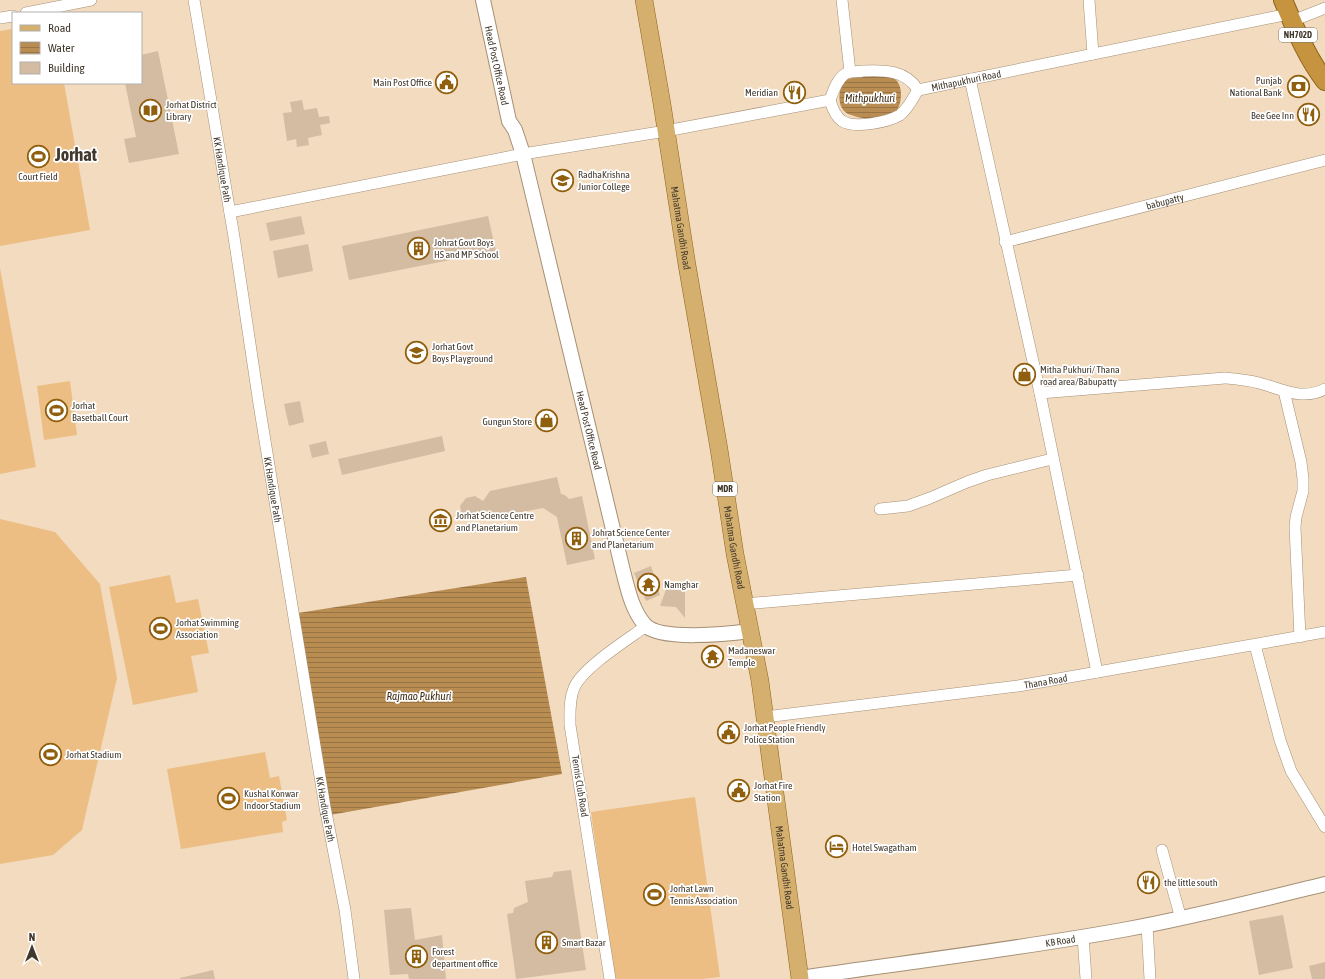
<svg xmlns="http://www.w3.org/2000/svg" width="1325" height="979" font-family="'Asap Condensed',sans-serif">
<defs>
<pattern id="water-rules" width="6" height="5" patternUnits="userSpaceOnUse"><rect width="6" height="5" fill="#b98c52"/><path d="M0 2.5h6" fill="none" stroke="#987344"/></pattern>
</defs>
<rect width="100%" height="100%" fill="#f2dbbf"/>
<!-- pitch -->
<g fill="#ecbe84">
<path d="M13,29V83H64L90,230L0,246V31Z"/>
<path d="M0,268L36,467L0,474Z"/>
<path d="M70,381L77,435L44,440L37,386Z"/>
<path d="M0,519L55,532L100,584L117,678L82,830L53,855L0,864Z"/>
<path d="M170,575L176,603L198,599L209,653L191,656L198,692L133,705L109,587Z"/>
<path d="M265,752L270,778L279,776L287,820L282,822L283,832L181,849L167,769Z"/>
<path d="M695,797L720,977L702,979H614L591,812Z"/>
</g>
<!-- water -->
<g fill="url(#water-rules)">
<path d="M875,76C887,76 896,74 900,87C902,94 901,106 896,111C892,114 886,115 881,116C873,119 866,119 857,117C855,116 851,115 848,114C836,107 839,91 843,80L852,78Z"/>
<path d="M526,577L562,774L330,815L298,613Z"/>
</g>
<!-- building -->
<g fill="#d3bca1">
<path d="M158,51L179,154L129,163L124,139L136,137L125,83H141V55Z"/>
<path d="M302,100L304,110L317,108L319,117L329,116L330,123L320,125L322,135L308,138L309,145L297,147L296,139L287,141L283,113L292,112L290,102Z"/>
<path d="M301,216L305,234L270,241L266,223Z"/>
<path d="M488,216L496,251L349,280L342,246Z"/>
<path d="M308,244L313,271L278,278L273,251Z"/>
<path d="M300,401L304,422L289,426L284,404Z"/>
<path d="M442,436L445,451L342,475L338,459Z"/>
<path d="M326,441L329,454L312,458L309,445Z"/>
<path d="M557,477L561,494L565,495L569,499L582,496L595,559L567,565L557,517L543,508L496,517L485,510L480,519L471,521L462,516L460,506L466,498L475,496L483,501L490,491Z"/>
<path d="M651,566L660,595L646,601L634,573Z"/>
<path d="M668,584L685,590V618L676,607L660,606Z"/>
<path d="M571,870L586,970L516,979L507,914L513,913L514,908L528,902L525,881L552,877L554,872Z"/>
<path d="M411,908L415,940L442,935L446,979H409L408,974L390,975L384,910Z"/>
<path d="M1283,915L1293,968L1259,975L1249,921Z"/>
<path d="M1325,962V979H1312L1309,966Z"/>
<path d="M213,970L215,979H180V978Z"/>
</g>
<g fill="none" stroke-linecap="round" stroke-linejoin="round">
<defs>
<g id="minor">
<path id="s1" d="M194,0L234,237L259,404L325,807L345,910L354,979"/>
<path d="M842,0L850,72"/>
<path d="M1089,0L1093,54"/>
<path d="M26,13L91,0"/>
<path d="M0,18L13,16"/>
<path d="M1292,21L1325,8"/>
<path d="M970,79L1040,393L1097,672"/>
<path d="M830,100C833,92 837,79 845,74C850,71 858,72 863,71C884,70 906,70 918,90"/>
<path id="s2" d="M230,212L523,154L666,131L830,100C832,107 836,117 842,121C855,129 888,122 900,115C908,109 913,98 918,90L1289,14"/>
<path id="s3" d="M1005,242L1325,160"/>
<path d="M1284,391L1301,462L1303,479V491L1296,517L1295,527L1300,637"/>
<path d="M1040,393L1225,378C1236,379 1248,380 1259,383C1282,389 1302,401 1325,389"/>
<path d="M880,509L908,506L930,498L967,482L987,475L1052,459"/>
<path d="M744,604L1078,575"/>
<path d="M1255,645L1280,740L1291,771L1325,827"/>
<path id="s4" d="M765,717L1018,686L1325,632"/>
<path d="M1162,850L1181,919"/>
<path d="M1147,925L1150,979"/>
<path d="M1083,936L1086,979"/>
<path d="M610,979L570,725C570,713 569,700 574,688C582,668 627,640 646,626"/>
</g>
<g id="tertiary">
<path id="s5" d="M483,0L509,121L515,130L523,154L623,571C628,590 632,610 645,625C660,641 728,634 750,631"/>
<path id="s6" d="M799,978C909,962 1019,949 1128,929C1194,917 1260,900 1325,884"/>
</g>
<g id="primary">
<path id="s7" d="M644,0L662,104L687,265L719,449L735,554L760,681L800,979"/>
</g>
<path id="trunk" d="M1283,0C1295,28 1306,56 1325,81"/>
</defs>
<!-- minor casing -->
<use href="#minor" stroke="#a59076" stroke-width="12"/>
<!-- tertiary casing -->
<use href="#tertiary" stroke="#a59076" stroke-width="16"/>
<!-- primary casing -->
<use href="#primary" stroke="#8e6218" stroke-width="18"/>
<!-- trunk casing -->
<use href="#trunk" stroke="#8e6218" stroke-width="20"/>
<!-- minor -->
<use href="#minor" stroke="#fff" stroke-width="11"/>
<!-- tertiary -->
<use href="#tertiary" stroke="#fff" stroke-width="14"/>
<!-- primary -->
<use href="#primary" stroke="#d4af6e" stroke-width="17"/>
<!-- trunk -->
<use href="#trunk" stroke="#c6943e" stroke-width="18"/>
</g>
<!-- icons -->
<defs>
<symbol id="civic-ring" viewBox="-11 -11 22 22"><circle r="9.5" fill="#fff" stroke="#905f0d" stroke-width="1.5"/><path d="M-.6-6.5H3V-4.5H.6V-3L4-1V1h2V6H-6V1h2V-1L-.6-3ZM-1.2 2.5V6h2.4V2.5Z" fill="#905f0d"/></symbol>
<symbol id="bank-ring" viewBox="-11 -11 22 22"><circle r="9.5" fill="#fff" stroke="#905f0d" stroke-width="1.5"/><path d="M-6-4H6V4H-6ZM0-2.3a2.3 2.3 0 1 0 0 4.6a2.3 2.3 0 1 0 0-4.6Z" fill="#905f0d"/></symbol>
<symbol id="restaurant-ring" viewBox="-11 -11 22 22"><circle r="9.5" fill="#fff" stroke="#905f0d" stroke-width="1.5"/><path d="M-5-6h1v4h1v-4h1v4h1v-4h1v5L-1.5 .5V6h-2V.5L-5-1ZM5-6V6H3V1.5H1.5Q1.5-4 5-6Z" fill="#905f0d"/></symbol>
<symbol id="library-ring" viewBox="-11 -11 22 22"><circle r="9.5" fill="#fff" stroke="#905f0d" stroke-width="1.5"/><path d="M-6-4Q-3-5.5-.7-3.5V5Q-3 3-6 4ZM6-4Q3-5.5 .7-3.5V5Q3 3 6 4Z" fill="#905f0d"/></symbol>
<symbol id="stadium-ring" viewBox="-11 -11 22 22"><circle r="9.5" fill="#fff" stroke="#905f0d" stroke-width="1.5"/><path d="M0-5a6.5 5 0 1 0 0 10a6.5 5 0 1 0 0-10ZM-3.5-1.8h7v3.6h-7Z" fill="#905f0d"/></symbol>
<symbol id="university-ring" viewBox="-11 -11 22 22"><circle r="9.5" fill="#fff" stroke="#905f0d" stroke-width="1.5"/><path d="M0-5L7-2L0 1L-7-2ZM-4 1L0 2.5L4 1V4Q0 6-4 4Z" fill="#905f0d"/></symbol>
<symbol id="building-ring" viewBox="-11 -11 22 22"><circle r="9.5" fill="#fff" stroke="#905f0d" stroke-width="1.5"/><path d="M-4-6H4V6H1V3H-1V6H-4ZM-2.5-4.3h1.7v1.8h-1.7ZM.8-4.3h1.7v1.8H.8ZM-2.5-1h1.7V.8h-1.7ZM.8-1h1.7V.8H.8Z" fill="#905f0d"/></symbol>
<symbol id="school-ring" viewBox="-11 -11 22 22"><circle r="9.5" fill="#fff" stroke="#905f0d" stroke-width="1.5"/><path d="M0-5L7-2L0 1L-7-2ZM-4 1L0 2.5L4 1V4Q0 6-4 4Z" fill="#905f0d"/></symbol>
<symbol id="shop-ring" viewBox="-11 -11 22 22"><circle r="9.5" fill="#fff" stroke="#905f0d" stroke-width="1.5"/><path d="M-5-2.5h2.3a2.7 3.5 0 0 1 5.4 0H5L5.5 6h-11ZM-1.5-2.5h3a1.5 2.3 0 0 0-3 0Z" fill="#905f0d"/></symbol>
<symbol id="museum-ring" viewBox="-11 -11 22 22"><circle r="9.5" fill="#fff" stroke="#905f0d" stroke-width="1.5"/><path d="M0-6L6-3V-2H-6V-3ZM-5-1h2V3h-2ZM-1-1h2V3h-2ZM3-1h2V3H3ZM-6 4H6V6H-6Z" fill="#905f0d"/></symbol>
<symbol id="temple-ring" viewBox="-11 -11 22 22"><circle r="9.5" fill="#fff" stroke="#905f0d" stroke-width="1.5"/><path d="M0-6L5-2H3V0L6.5 2.5H4V6H1.5V3h-3V6H-4V2.5H-6.5L-3 0V-2H-5Z" fill="#905f0d"/></symbol>
<symbol id="hotel-ring" viewBox="-11 -11 22 22"><circle r="9.5" fill="#fff" stroke="#905f0d" stroke-width="1.5"/><path d="M-6-4.5h1.5V1H6V5H4.5V3h-9V5H-6ZM-4 0a1.8 1.8 0 1 1 3.6 0ZM.5 0V-2.5h3Q6-2.5 6 0Z" fill="#905f0d"/></symbol>
</defs>
<g fill-rule="evenodd">
<use href="#civic-ring" x="434" y="70" width="25" height="25"/>
<use href="#bank-ring" x="1286" y="74" width="25" height="25"/>
<use href="#restaurant-ring" x="782" y="80" width="25" height="25"/>
<use href="#library-ring" x="138" y="98" width="25" height="25"/>
<use href="#restaurant-ring" x="1296" y="102" width="25" height="25"/>
<use href="#stadium-ring" x="26" y="144" width="25" height="25"/>
<use href="#university-ring" x="550" y="168" width="25" height="25"/>
<use href="#building-ring" x="406" y="236" width="25" height="25"/>
<use href="#school-ring" x="404" y="340" width="25" height="25"/>
<use href="#shop-ring" x="1012" y="362" width="25" height="25"/>
<use href="#stadium-ring" x="44" y="398" width="25" height="25"/>
<use href="#shop-ring" x="534" y="408" width="25" height="25"/>
<use href="#museum-ring" x="428" y="508" width="25" height="25"/>
<use href="#building-ring" x="564" y="526" width="25" height="25"/>
<use href="#temple-ring" x="636" y="572" width="25" height="25"/>
<use href="#stadium-ring" x="148" y="616" width="25" height="25"/>
<use href="#temple-ring" x="700" y="644" width="25" height="25"/>
<use href="#civic-ring" x="716" y="720" width="25" height="25"/>
<use href="#stadium-ring" x="38" y="742" width="25" height="25"/>
<use href="#civic-ring" x="726" y="778" width="25" height="25"/>
<use href="#stadium-ring" x="216" y="786" width="25" height="25"/>
<use href="#hotel-ring" x="824" y="834" width="25" height="25"/>
<use href="#restaurant-ring" x="1136" y="870" width="25" height="25"/>
<use href="#stadium-ring" x="642" y="882" width="25" height="25"/>
<use href="#building-ring" x="534" y="930" width="25" height="25"/>
<use href="#building-ring" x="404" y="944" width="25" height="25"/>
</g>
<g text-anchor="middle" dominant-baseline="central" stroke-width="3.5" stroke-linejoin="round" paint-order="stroke">
<!-- shield labels -->
<g fill="#fff" stroke="#7a746b" stroke-width="1">
<rect x="1279" y="28" width="38" height="14" rx="3"/>
<rect x="713" y="482" width="24" height="14" rx="3"/>
</g>
<g font-size="9" font-weight="bold" fill="#41382c">
<text x="1298" y="35">NH702D</text>
<text x="725" y="489">MDR</text>
</g>
<!-- street labels -->
<g font-size="10" fill="#41382c" stroke="#fff">
<text stroke="none"><textPath href="#s5" startOffset="67">Head Post Office Road</textPath></text>
<text stroke="none"><textPath href="#s2" startOffset="775">Mithapukhuri Road</textPath></text>
<text stroke="none"><textPath href="#s1" startOffset="172">KK Handique Path</textPath></text>
<text stroke="none"><textPath href="#s3" startOffset="165">babupatty</textPath></text>
<text stroke="none"><textPath href="#s7" startOffset="231">Mahatma Gandhi Road</textPath></text>
<text stroke="none"><textPath href="#s5" startOffset="444">Head Post Office Road</textPath></text>
<text stroke="none"><textPath href="#s1" startOffset="496">KK Handique Path</textPath></text>
<text stroke="none"><textPath href="#s7" startOffset="555">Mahatma Gandhi Road</textPath></text>
<text stroke="none"><textPath href="#s4" startOffset="283">Thana Road</textPath></text>
<text transform="translate(580 786) rotate(81)">Tennis Club Road</text>
<text stroke="none"><textPath href="#s1" startOffset="820">KK Handique Path</textPath></text>
<text stroke="none"><textPath href="#s7" startOffset="879">Mahatma Gandhi Road</textPath></text>
<text stroke="none"><textPath href="#s6" startOffset="264">KB Road</textPath></text>
</g>
<!-- poi labels -->
<g font-size="10" fill="#41382c" stroke="#fff" text-anchor="start">
<text x="1282" y="80" text-anchor="end">Punjab<tspan x="1282" dy="12">National Bank</tspan></text>
<text x="432" y="82" text-anchor="end">Main Post Office</text>
<text x="778" y="92" text-anchor="end">Meridian</text>
<text x="166" y="104">Jorhat District<tspan x="166" dy="12">Library</tspan></text>
<text x="1294" y="115" text-anchor="end">Bee Gee Inn</text>
<text x="578" y="174">RadhaKrishna<tspan x="578" dy="12">Junior College</tspan></text>
<text x="38" y="176" text-anchor="middle">Court Field</text>
<text x="434" y="242">Johrat Govt Boys<tspan x="434" dy="12">HS and MP School</tspan></text>
<text x="432" y="346">Jorhat Govt<tspan x="432" dy="12">Boys Playground</tspan></text>
<text x="1040" y="369">Mitha Pukhuri/ Thana<tspan x="1040" dy="12">road area/Babupatty</tspan></text>
<text x="72" y="405">Jorhat<tspan x="72" dy="12">Basetball Court</tspan></text>
<text x="532" y="421" text-anchor="end">Gungun Store</text>
<text x="456" y="515">Jorhat Science Centre<tspan x="456" dy="12">and Planetarium</tspan></text>
<text x="592" y="532">Johrat Science Center<tspan x="592" dy="12">and Planetarium</tspan></text>
<text x="664" y="584">Namghar</text>
<text x="176" y="622">Jorhat Swimming<tspan x="176" dy="12">Association</tspan></text>
<text x="728" y="650">Madaneswar<tspan x="728" dy="12">Temple</tspan></text>
<text x="744" y="727">Jorhat People Friendly<tspan x="744" dy="12">Police Station</tspan></text>
<text x="66" y="754">Jorhat Stadium</text>
<text x="754" y="785">Jorhat Fire<tspan x="754" dy="12">Station</tspan></text>
<text x="244" y="793">Kushal Konwar<tspan x="244" dy="12">Indoor Stadium</tspan></text>
<text x="852" y="847">Hotel Swagatham</text>
<text x="1164" y="882">the little south</text>
<text x="670" y="888">Jorhat Lawn<tspan x="670" dy="12">Tennis Association</tspan></text>
<text x="562" y="942">Smart Bazar</text>
<text x="432" y="951">Forest<tspan x="432" dy="12">department office</tspan></text>
</g>
<!-- water labels -->
<g font-size="11" font-style="italic" fill="#402c12" stroke="#fff">
<text x="870" y="98">Mithpukhuri</text>
<text x="419" y="696">Rajmao Pukhuri</text>
</g>
<!-- town labels -->
<g font-size="18" font-weight="bold" fill="#41382c" stroke="#fff">
<text x="76" y="154">Jorhat</text>
</g>
</g>
<!-- legend -->
<rect x="12" y="12" width="130" height="72" fill="#ffffff" stroke="#b3afab"/>
<rect x="20" y="25" width="20" height="6" fill="#d4af6e" stroke="#b3afab"/>
<text x="48" y="32" font-size="12" fill="#41382c">Road</text>
<rect x="20" y="42" width="20" height="12" fill="url(#water-rules)" stroke="#b3afab"/>
<text x="48" y="52" font-size="12" fill="#41382c">Water</text>
<rect x="20" y="62" width="20" height="12" fill="#d3bca1" stroke="#b3afab"/>
<text x="48" y="72" font-size="12" fill="#41382c">Building</text>
<!-- north arrow -->
<g transform="translate(32 947)" stroke="#ffffff" stroke-width="3" paint-order="stroke">
<path d="M0-3L7 15L0 10L-7 15Z" fill="#41382c"/>
<text y="-6" font-size="11" font-weight="bold" text-anchor="middle" fill="#41382c">N</text>
</g>
</svg>
